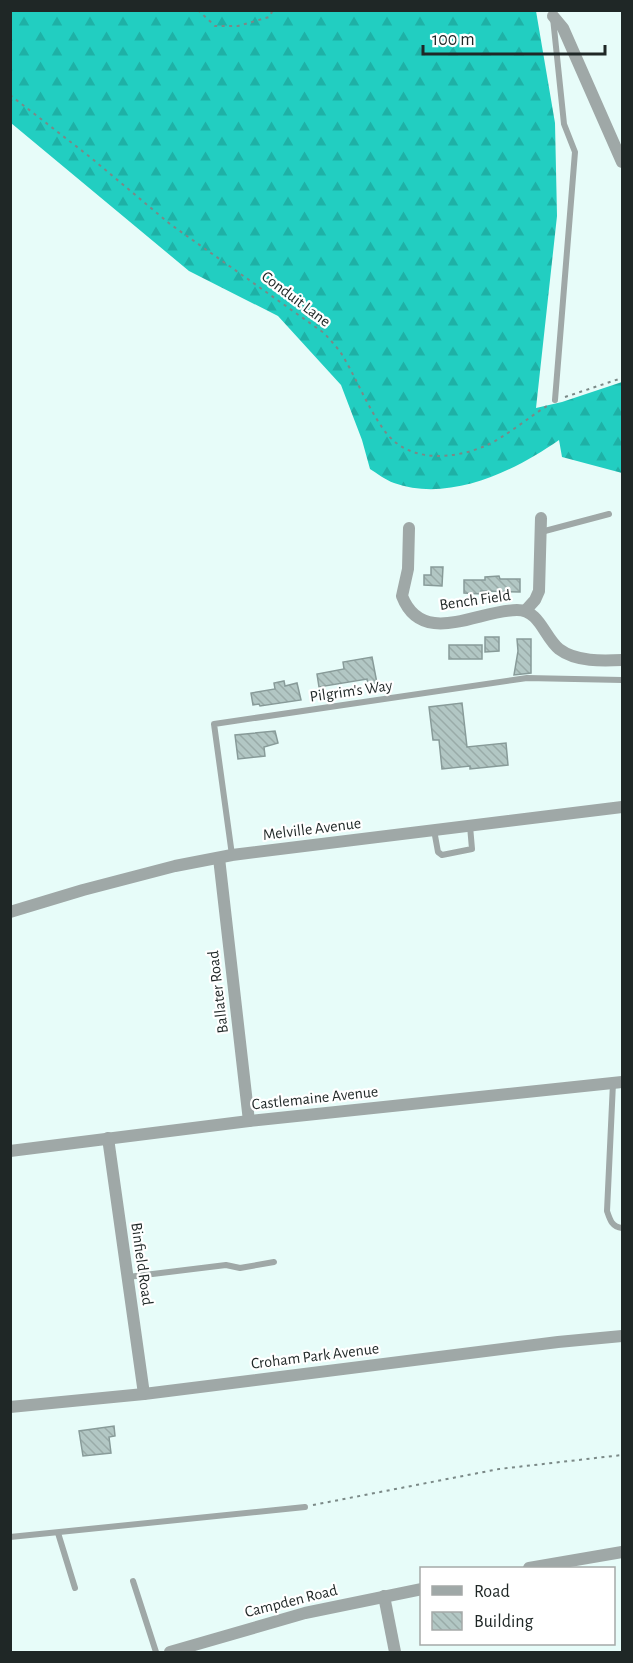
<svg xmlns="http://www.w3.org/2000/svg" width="633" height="1663" font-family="'Alegreya Sans',sans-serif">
<defs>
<pattern id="forest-firs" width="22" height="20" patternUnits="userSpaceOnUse" patternTransform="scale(1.5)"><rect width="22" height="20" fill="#22cec1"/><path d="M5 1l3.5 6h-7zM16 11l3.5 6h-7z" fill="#1eb1a6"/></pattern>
<pattern id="building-back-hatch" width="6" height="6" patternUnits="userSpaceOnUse" patternTransform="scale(1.5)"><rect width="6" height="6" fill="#b2c7c4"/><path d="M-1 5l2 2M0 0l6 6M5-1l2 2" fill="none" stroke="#99aba8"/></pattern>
</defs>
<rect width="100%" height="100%" fill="#e7fcf9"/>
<!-- forest -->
<path fill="url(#forest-firs)" d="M10,11H536L555,123L557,216L536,408L562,402L622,382V473L562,457L559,440C515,471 449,503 394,483C385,480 377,473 370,469L362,440L341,385L278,316L189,271L11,123Z"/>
<!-- building -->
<g fill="url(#building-back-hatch)" stroke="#889b99" stroke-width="1.5">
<path d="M431,567H443L442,586L424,585V575H431Z"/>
<path d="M499,576L500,579H520V592L481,591V594L464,593V580H485V577Z"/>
<path d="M485,637H499V651L485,652Z"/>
<path d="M517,639H531V673L514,675L518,651Z"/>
<rect x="449" y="645" width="33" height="14"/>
<path d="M372,657L377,683L368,684L367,679L319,687L317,674L344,669L343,662Z"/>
<path d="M284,681L285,686L297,683L301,700L260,706L259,704L253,705L251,693L275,689L274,683Z"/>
<path d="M462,703L467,747L506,743L508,765L470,769V766L442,769L439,740H433L429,707Z"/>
<path d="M275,731L278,743L264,747L265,756L238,759L235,735Z"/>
<path d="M114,1426L115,1436L109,1437L111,1453L83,1456L79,1431Z"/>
</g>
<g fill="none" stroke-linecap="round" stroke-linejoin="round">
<!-- path -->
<g stroke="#7b8987" stroke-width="2" stroke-dasharray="3 4.5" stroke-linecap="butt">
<path d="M198,10L215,26H238L269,17L273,10"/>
<path d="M10,95L90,157L170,224L324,333C331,341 339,349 344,358C358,382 368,408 384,430C407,463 452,460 485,446C504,438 529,417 547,406"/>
<path d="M565,397L622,378"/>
<path d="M313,1505L499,1469L622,1455"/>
</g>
<!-- lane -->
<g stroke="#9fa8a7" stroke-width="6">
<path d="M553,18L564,124L575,152L555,400"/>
<path d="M541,532L609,514"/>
<path d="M434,830L438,852L442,855L472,849L470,826"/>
<path d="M232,855L214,724L527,678L622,680"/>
<path d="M613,1083L607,1211C610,1220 612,1227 622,1228"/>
<path d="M128,1277L226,1265L240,1268L274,1262"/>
<path d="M58,1533L75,1588"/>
<path d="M10,1537L305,1507"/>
<path d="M133,1581L156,1652"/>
</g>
<!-- street -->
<g stroke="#9fa8a7" stroke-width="12">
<path d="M553,16L563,28L622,162"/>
<path d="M409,528L408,569L402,596C422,648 478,610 517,610C540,610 544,637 559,649C576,662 603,661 622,660"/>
<path d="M526,610L535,600L539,591L541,518"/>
<path d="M219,858L249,1121"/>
<path d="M10,912L83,890L175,866L232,855L622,807"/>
<path d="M108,1138L144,1394"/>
<path d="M10,1151L249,1121L622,1082"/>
<path d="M10,1407L144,1394L558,1342L622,1336"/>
<path d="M529,1568L622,1552"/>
<path d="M384,1596L395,1652"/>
<path d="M170,1652L305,1613L422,1589"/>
</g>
</g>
<g text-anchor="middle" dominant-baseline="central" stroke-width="4.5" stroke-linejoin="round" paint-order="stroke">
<!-- street labels -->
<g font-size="16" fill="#1f2726" stroke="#fff">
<text transform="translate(296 299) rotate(37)">Conduit Lane</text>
<text transform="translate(475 600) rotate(-8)">Bench Field</text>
<text transform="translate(351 691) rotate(-8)">Pilgrim's Way</text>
<text transform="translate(312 829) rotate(-7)">Melville Avenue</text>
<text transform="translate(218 992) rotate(-97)">Ballater Road</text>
<text transform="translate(315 1098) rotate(-6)">Castlemaine Avenue</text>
<text transform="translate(142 1264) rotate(82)">Binfield Road</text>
<text transform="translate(315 1356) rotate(-7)">Croham Park Avenue</text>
<text transform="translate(291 1601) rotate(-14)">Campden Road</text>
</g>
</g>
<!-- border -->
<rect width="633" height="1663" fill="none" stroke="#1f2726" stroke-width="24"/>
<!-- legend -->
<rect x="420" y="1567" width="195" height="78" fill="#ffffff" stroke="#a5a9a8" stroke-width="1.5"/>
<rect x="432" y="1586" width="30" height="9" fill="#9fa8a7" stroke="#a5a9a8" stroke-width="1.5"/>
<text x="474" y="1597" font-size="18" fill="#1f2726">Road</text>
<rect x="432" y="1612" width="30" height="18" fill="url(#building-back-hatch)" stroke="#a5a9a8" stroke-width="1.5"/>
<text x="474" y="1627" font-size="18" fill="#1f2726">Building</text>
<!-- scale -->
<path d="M423 45v9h182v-9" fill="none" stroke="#1f2726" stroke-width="3"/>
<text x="432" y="45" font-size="18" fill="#1f2726" stroke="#ffffff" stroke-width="4.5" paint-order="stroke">100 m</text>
</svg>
